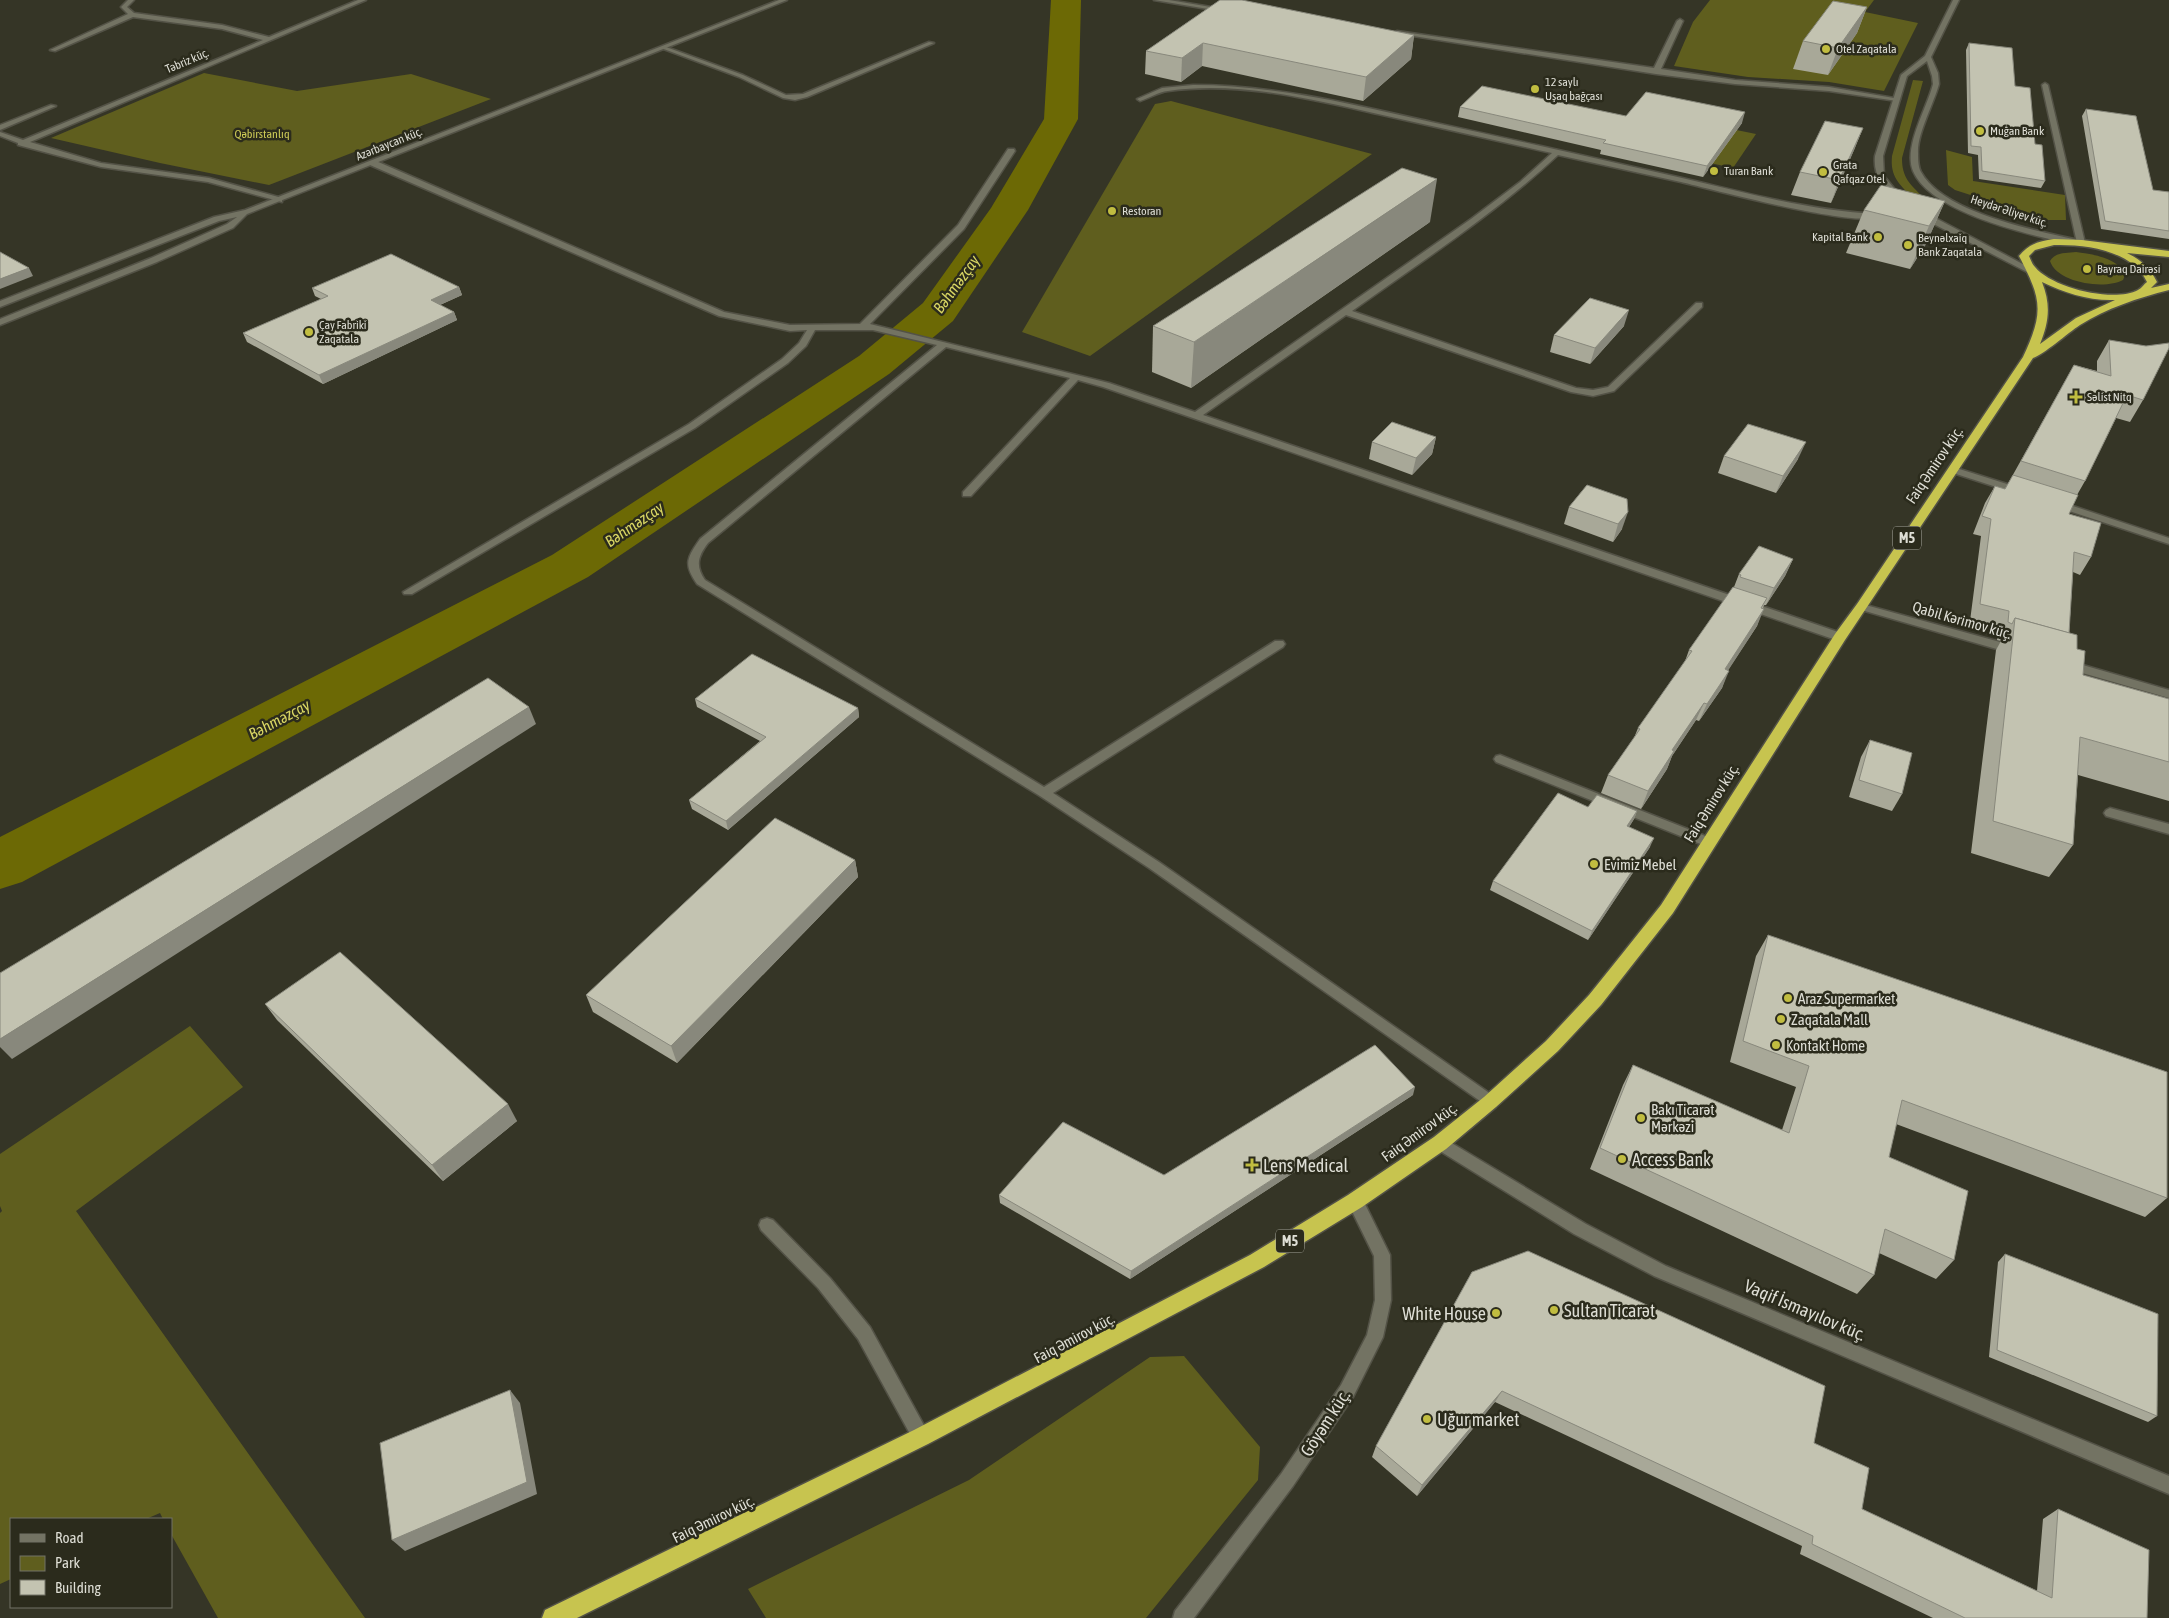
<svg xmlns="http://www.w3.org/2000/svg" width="2169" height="1618" font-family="'Asap Condensed',sans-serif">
<rect width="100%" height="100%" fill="#353526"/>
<!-- green -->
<g fill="#5f5e1e">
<path d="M1710,0H1874L1865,12L1918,23L1884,91L1829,82L1748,77L1674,66L1693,22Z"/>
<path d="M204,73L297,91L411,74L491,99L269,185L160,163L51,138Z"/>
<path d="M1913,80L1923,81L1902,158C1902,178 1910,184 1923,197L1912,198C1899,183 1890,177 1892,156Z"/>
<path d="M1171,101L1372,154L1090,356L1022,332L1155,104Z"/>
<path d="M1658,114L1756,134L1733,168L1632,146Z"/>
<path d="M1946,150L1972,157L1973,181L2065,195L2066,220H2048L1955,190L1948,185Z"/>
<path d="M2076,252C2092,254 2119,258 2125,275L2123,280C2105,290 2057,283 2050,261C2055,252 2067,253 2076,252Z"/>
<path d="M190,1026L243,1087L76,1211L365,1618H218L171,1534V1519H163L160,1513L146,1519H11V1579L0,1584V1213L2,1211L0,1206V1154Z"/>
<path d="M1184,1356L1260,1447L1258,1480L1146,1618H766L748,1589L969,1480L1150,1357Z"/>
</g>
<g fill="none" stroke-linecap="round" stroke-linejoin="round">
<!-- river -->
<path fill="#6c6905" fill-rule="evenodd" d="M1051,0H1081L1078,119L1028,210L953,321L889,374L588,577L22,882L0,889V837L552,555L859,356L923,303L991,208L1044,119Z"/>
<defs>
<g id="street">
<path d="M128,0H134L127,7L134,13L222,25L269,37L358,0H366L30,142L101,163L209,178L282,198V202L208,182L101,167L18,145V143L0,136V132L23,140L263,40L222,29L133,17L55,51L50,50L128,14L121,7Z"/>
<path d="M1154,0H1169L1229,10L1226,12Z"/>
<path d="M1680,19L1683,21L1661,69L1735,80L1829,87L1900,99L1897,101L1829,91L1735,84L1656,74L1394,33L1397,31L1654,68L1677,21Z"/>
<path d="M929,42L934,43L807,97L795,100L783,98L739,77L661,48L666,47L743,75L786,95L803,94Z"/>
<path d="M2045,83L2048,85L2085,243L2081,245L2077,243L2042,85Z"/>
<path d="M1193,85C1274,85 1352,104 1431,122C1515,140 1598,159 1682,178C1747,193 1811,211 1878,214L1882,216C1863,230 1711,189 1681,182C1640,173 1599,164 1558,155C1495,214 1422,261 1352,311L1576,388L1593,390L1608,387L1696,303H1702V307L1614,391L1593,396L1571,392L1346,315L1203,415L1844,634L1846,637L1844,640H1836L1103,387L1078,380L971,496H963V492L1070,378L946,347L708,543C698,556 695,566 705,580L1044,787L1275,641H1283L1285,644L1283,647L1053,793L1159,862L1495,1097L1497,1102L1495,1107L1490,1108L1149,868L1040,796L697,584C683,564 687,558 700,539L937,345L873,330H815L806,346L788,363L695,428L412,594H404L403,592L689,424L782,359L799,343L807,330L790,331L719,316L370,165V161H376L724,312L790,325L860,324L958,225L1008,149H1014L1015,151L964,229L870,324L1109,383L1195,412L1471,219L1520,182L1552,153C1494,140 1436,127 1378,114C1310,99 1238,81 1168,91C1158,92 1150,98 1140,101L1137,99L1162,88Z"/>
<path d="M51,105L56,106L0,130V125Z"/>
<path d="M1953,467L2026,490L2027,492L2022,495L2018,494L1950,472V468Z"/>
<path d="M2055,500L2169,538V544L2051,505V501Z"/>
<path d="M1862,604L2018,647L2020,650L2014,654L1858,609L1857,607L1858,605Z"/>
<path d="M2069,661L2169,690V698L2065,668L2063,665Z"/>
<path d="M1500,755L1713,839L1714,842L1713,845H1703L1496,762L1494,759L1496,756Z"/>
<path d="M2110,808L2169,824V834L2106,816L2104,813L2106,810Z"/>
<path d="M1440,1136L1586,1224L1666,1266L2169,1476V1494L1654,1276L1574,1234L1435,1148L1432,1143L1435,1138Z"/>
<path d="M767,1218L773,1220L830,1278L870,1327L927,1431L930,1437L927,1443L921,1446L915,1443L858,1339L818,1288L761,1230L759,1225L761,1220Z"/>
</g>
<g id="secondary">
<path d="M779,0H787L247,214L233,228L157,262L0,325V319L151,258L227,224L237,217L219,221L0,307V301L214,217L245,210Z"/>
<path d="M1953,0H1959L1931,57L1938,73L1939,84C1934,103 1917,134 1918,153C1918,158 1918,167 1921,172C1944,214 2039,231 2083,241V245C2073,246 2060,241 2049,239C2012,230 1929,209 1913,171C1903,147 1927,108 1933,84L1932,76L1927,61L1907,76L1883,156L1884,176L1902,198L1901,200H1895C1883,187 1873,175 1875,156L1901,75L1925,56Z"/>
<path d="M1918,212H1924L2036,271L2029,273L1918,216Z"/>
<path d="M1355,1194L1361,1196L1390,1255L1391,1300L1383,1337L1353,1397L1293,1486L1194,1618H1173L1175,1611L1281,1474L1341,1385L1367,1335L1375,1300L1374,1256L1347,1201L1349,1196Z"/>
</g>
<path id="highway" d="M2054,239L2082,240L2169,251V257L2127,253C2141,260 2150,268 2157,282L2151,288L2169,284V290C2138,298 2107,308 2080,325C2068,333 2043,355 2033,358L1845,640L1673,913L1601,1005L1558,1051L1496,1107L1446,1149L1362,1207L1264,1267L928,1444L577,1618H542L545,1610L914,1430L1250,1255L1348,1195L1434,1137L1484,1097L1546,1041L1589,995L1622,954L1661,905L1835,634L1857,604L2023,357C2044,312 2042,300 2019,256C2029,244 2039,241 2054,239ZM2054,245C2085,244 2132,250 2147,282C2144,284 2142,288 2138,290C2114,303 2052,288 2035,267C2032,264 2031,260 2029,256L2035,250ZM2042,282C2065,293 2089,301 2115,300L2076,318L2040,344C2049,322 2051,305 2042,282Z"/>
</defs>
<!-- street casing -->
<use href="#street" stroke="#535246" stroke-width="3"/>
<!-- secondary casing -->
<use href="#secondary" stroke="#535246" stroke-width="3"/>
<!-- highway casing -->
<use href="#highway" stroke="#535246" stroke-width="3"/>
<!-- street -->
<use href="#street" fill="#737363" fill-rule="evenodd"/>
<!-- secondary -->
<use href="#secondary" fill="#737363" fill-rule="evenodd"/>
<!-- highway -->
<use href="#highway" fill="#c7c44f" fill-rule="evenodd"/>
</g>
<!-- wall -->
<g fill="#a8a898">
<path d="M1220,0L1414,35L1411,59L1363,101L1202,66L1181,82L1145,74L1146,51Z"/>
<path d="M1867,7L1857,33L1828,75L1793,69L1803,41Z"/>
<path d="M1969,43L2035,144L2045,181L2041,188L1979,179L1978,155L1968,153L1966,50Z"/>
<path d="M1460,107L1626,116L1742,123L1703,177L1600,154L1601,150L1458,117Z"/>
<path d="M2086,109L2153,190L2169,192V239L2101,229L2082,116Z"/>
<path d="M1863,128L1854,150L1831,203L1791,195L1800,172Z"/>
<path d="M1945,201L1926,244L1910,269L1846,253L1864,210Z"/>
<path d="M1430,222L1191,388L1152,372L1153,326Z"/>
<path d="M459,287L462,295L440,305L454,312L457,320L323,384L247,342L243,333L321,299L315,296L312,288Z"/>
<path d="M1624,326L1590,364L1550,352L1554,335Z"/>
<path d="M2109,340L2143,400L2130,422L2116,418L2085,481L2077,495L2069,514L2091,557L2080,575L2073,572L2069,633L2077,649L2083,675L2169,699V801L2078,775L2073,845L2049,877L1971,853L1996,650L2001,641L1997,640L1998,629L1970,621L1981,536L1973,534L1985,503L1995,486L2005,489L2074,365L2097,371V361Z"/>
<path d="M1436,437L1432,454L1412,475L1369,459L1372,442Z"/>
<path d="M1724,456L1798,459L1776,493L1718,473Z"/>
<path d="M1587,485L1622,529L1613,542L1564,524L1569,507Z"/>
<path d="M1793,559L1785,576L1766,605H1764L1757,626L1728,670L1722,688L1699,721L1696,720L1672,756L1667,769L1641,809L1601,793L1608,775L1634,738L1638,728L1684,664L1689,650L1734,587L1739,574Z"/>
<path d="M695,699L858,708L859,717L728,830L692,809L689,800L760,741L697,707Z"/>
<path d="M1870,740L1902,794L1892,811L1849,797L1861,757Z"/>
<path d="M1588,807L1637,811L1634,819L1629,827L1650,847L1588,940L1490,890L1493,881Z"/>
<path d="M855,860L858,877L677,1063L593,1012L586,995Z"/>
<path d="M1768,935L2167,1198L2145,1217L1896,1124L1889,1157L1954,1260L1936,1279L1879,1253L1874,1275L1857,1294L1590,1169L1623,1085L1633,1065L1782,1130L1796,1087L1730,1062L1756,956Z"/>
<path d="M265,1004L517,1121L443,1181L277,1020Z"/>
<path d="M1413,1095L1130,1279L1000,1203L999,1195L1164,1175Z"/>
<path d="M2005,1254L2157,1416L2148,1422L1989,1357L1998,1262Z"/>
<path d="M1472,1272L1814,1443L1862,1509L2037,1591L2043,1519L2058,1509L2147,1618H1933L1800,1554L1802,1546L1495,1402L1417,1496L1372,1457L1376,1446Z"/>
</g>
<!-- shaded-wall -->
<g fill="#88887c">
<path d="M1867,7L1857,33L1828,75L1838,48Z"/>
<path d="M1414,35L1411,59L1363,101L1366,77Z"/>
<path d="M1203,43L1202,66L1181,82L1182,58Z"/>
<path d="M1745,112L1742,123L1703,177L1707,166Z"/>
<path d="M1863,128L1854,150L1831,203L1839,180Z"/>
<path d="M1437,179L1430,222L1191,388L1194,342Z"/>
<path d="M1945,201L1926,244L1910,269L1929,226Z"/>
<path d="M29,268L33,276L0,289V279Z"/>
<path d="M459,287L462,295L433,308L431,300Z"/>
<path d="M1629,310L1624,326L1590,364L1595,348Z"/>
<path d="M454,312L457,320L323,384L319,375Z"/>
<path d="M1436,437L1432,454L1412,475L1416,458Z"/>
<path d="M1806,442L1798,459L1776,493L1783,476Z"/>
<path d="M1628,512L1622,529L1613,542L1618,524Z"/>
<path d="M1793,559L1785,576L1766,605L1774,588Z"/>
<path d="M1764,609L1757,626L1718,686L1725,669Z"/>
<path d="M1729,671L1722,688L1699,721L1707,704Z"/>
<path d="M1704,703L1696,720L1672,756L1667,769L1641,809L1648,791L1672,750Z"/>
<path d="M529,707L536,724L12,1059L0,1047V1039Z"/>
<path d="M858,708L859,717L728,830L726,821Z"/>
<path d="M1637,811L1634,819L1624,835L1627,826Z"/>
<path d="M1654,838L1650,847L1588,940L1592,931Z"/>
<path d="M855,860L858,877L677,1063L671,1046Z"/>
<path d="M1415,1087L1413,1095L1130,1279L1131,1271Z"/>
<path d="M508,1104L517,1121L443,1181L432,1165Z"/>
<path d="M510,1390L520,1403L537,1494L405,1551L392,1540Z"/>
<path d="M1502,1391L1495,1402L1417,1496L1422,1485Z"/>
</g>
<!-- building -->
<g fill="#c3c3b1" stroke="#88887c">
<path d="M1220,0H1242L1414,35L1366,77L1203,43L1182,58L1146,51Z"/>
<path d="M1833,1L1867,7L1838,48L1803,41Z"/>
<path d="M1969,43L2012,48L2015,86L2030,88L2035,144L2042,145L2045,181L1982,171L1981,147L1971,146Z"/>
<path d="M1482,86L1626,116L1646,92L1745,112L1707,166L1603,143L1606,140L1460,107Z"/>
<path d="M2086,109L2136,116L2153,190L2169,192V231L2105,221Z"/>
<path d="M1825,121L1863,128L1839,180L1800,172Z"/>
<path d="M1402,168L1437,179L1194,342L1153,326Z"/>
<path d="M1881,185L1945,201L1929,226L1864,210Z"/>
<path d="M0,252L29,268L0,279Z"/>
<path d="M391,254L459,287L431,300L454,312L319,375L243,333L328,296L312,288Z"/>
<path d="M1590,298L1629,310L1595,348L1554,335Z"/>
<path d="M2109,340L2146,346L2169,343V348L2143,400L2127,395L2085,481L2021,461L2074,365L2111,376Z"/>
<path d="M1392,422L1436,437L1416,458L1372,442Z"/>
<path d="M1748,424L1806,442L1783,476L1724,456Z"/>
<path d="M2013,475L2078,495L2069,514L2101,523L2091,557L2074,552L2069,633L2015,618L2012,624L2008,622L2009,611L1980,604L1991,519L1982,516L1995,486L2005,489Z"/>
<path d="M1587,485L1627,499L1628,512L1618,524L1569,507Z"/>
<path d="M1759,546L1793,559L1774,588L1740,577L1741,575L1739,574Z"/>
<path d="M1733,587L1767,598L1761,608L1764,609L1725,669L1729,671L1707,704L1704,703L1672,750L1674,751L1648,791L1608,775L1640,729L1638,728L1692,651L1689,650Z"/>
<path d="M2015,618L2077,635V649L2085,651L2083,675L2169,699V762L2080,737L2073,845L1993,821Z"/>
<path d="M752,654L858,708L726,821L689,800L766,737L695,699Z"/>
<path d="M488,678L529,707L0,1039V973Z"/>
<path d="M1870,740L1912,753L1902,794L1859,780Z"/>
<path d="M1558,793L1588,807L1597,795L1637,811L1627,826L1654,838L1592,931L1493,881Z"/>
<path d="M775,818L855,860L671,1046L586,995Z"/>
<path d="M1768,935L2167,1072V1198L1902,1100L1889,1157L1968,1191L1954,1260L1885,1229L1874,1275L1600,1148L1633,1065L1789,1133L1809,1066L1743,1041Z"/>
<path d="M340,952L508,1104L432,1165L265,1004Z"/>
<path d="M1375,1045L1415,1087L1131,1271L999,1195L1063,1122L1164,1175Z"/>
<path d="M1528,1251L1825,1386L1814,1443L1869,1468L1862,1509L2052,1598L2058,1509L2149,1550L2147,1618H1965L1812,1544L1813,1536L1502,1391L1422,1485L1376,1446L1472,1272Z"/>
<path d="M2005,1254L2158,1314L2157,1416L1997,1350Z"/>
<path d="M510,1390L527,1482L392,1540L380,1443Z"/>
</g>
<!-- markers -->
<g fill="#c1bd40" stroke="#2b2b1c" stroke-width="2">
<circle cx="1826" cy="49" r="5"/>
<circle cx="1535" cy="89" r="5"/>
<circle cx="1980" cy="131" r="5"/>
<circle cx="1714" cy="171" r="5"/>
<circle cx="1823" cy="172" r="5"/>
<circle cx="1112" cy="211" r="5"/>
<circle cx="1878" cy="237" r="5"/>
<circle cx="1908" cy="245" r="5"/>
<circle cx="2087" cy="269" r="5"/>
<circle cx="309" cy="332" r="5"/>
<path d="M2073.5 389.5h5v5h5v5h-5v5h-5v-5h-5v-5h5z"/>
<circle cx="1594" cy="864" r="5"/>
<circle cx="1788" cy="998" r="5"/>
<circle cx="1781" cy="1019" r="5"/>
<circle cx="1776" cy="1045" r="5"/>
<circle cx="1641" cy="1118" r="5"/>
<circle cx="1622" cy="1159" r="5"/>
<path d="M1249.5 1157.5h5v5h5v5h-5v5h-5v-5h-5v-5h5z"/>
<circle cx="1554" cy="1310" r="5"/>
<circle cx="1496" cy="1313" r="5"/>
<circle cx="1427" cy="1419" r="5"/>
</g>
<g text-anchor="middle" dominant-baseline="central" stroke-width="5" stroke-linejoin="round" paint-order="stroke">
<!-- far-poi labels -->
<g font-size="12" fill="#deded5" stroke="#2b2b1c" text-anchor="start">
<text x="1836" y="49">Otel Zaqatala</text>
<text x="1545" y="82">12 saylı<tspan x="1545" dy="14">Uşaq bağçası</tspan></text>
<text x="1990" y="131">Muğan Bank</text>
<text x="1833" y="165">Grata<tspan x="1833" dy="14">Qafqaz Otel</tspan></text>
<text x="1724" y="171">Turan Bank</text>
<text x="1122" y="211">Restoran</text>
<text x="1868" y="237" text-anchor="end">Kapital Bank</text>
<text x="1918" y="238">Beynəlxaiq<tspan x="1918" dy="14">Bank Zaqatala</tspan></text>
<text x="2097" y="269">Bayraq Dairəsi</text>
<text x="319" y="325">Çay Fabriki<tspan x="319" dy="14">Zaqatala</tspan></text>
<text x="2087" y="397">Səlist Nitq</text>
</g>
<!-- far-street labels -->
<g font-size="12" fill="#deded5" stroke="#2b2b1c">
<text transform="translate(187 61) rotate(-23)">Təbriz küç.</text>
<text transform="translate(389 144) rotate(-22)">Azərbaycan küç.</text>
<text transform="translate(2009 211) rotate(18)">Heydər Əliyev küç.</text>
</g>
<!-- far-park labels -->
<g font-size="12" fill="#cbc855" stroke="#2b2b1c">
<text x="262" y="134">Qəbirstanlıq</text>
</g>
<!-- shield labels -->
<g fill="#2b2b1c" stroke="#a8a89e" stroke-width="1">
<rect x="1893" y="526.5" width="28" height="23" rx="4"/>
<rect x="1276" y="1229.5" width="28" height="23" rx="4"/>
</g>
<g font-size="14" font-weight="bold" fill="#deded5">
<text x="1907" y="538">M5</text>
<text x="1290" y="1241">M5</text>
</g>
<!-- street labels -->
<g font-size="15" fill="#deded5" stroke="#2b2b1c">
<text transform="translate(1934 465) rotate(-56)">Faiq Əmirov küç.</text>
<text transform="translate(1962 620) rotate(16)">Qabil Kərimov küç.</text>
<text transform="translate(1711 803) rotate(-58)">Faiq Əmirov küç.</text>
<text transform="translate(1419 1132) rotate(-36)">Faiq Əmirov küç.</text>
<text transform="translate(1074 1338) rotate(-28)">Faiq Əmirov küç.</text>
<text transform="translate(713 1519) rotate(-26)">Faiq Əmirov küç.</text>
</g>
<!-- poi labels -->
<g font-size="15" fill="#deded5" stroke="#2b2b1c" text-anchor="start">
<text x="1604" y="864">Evimiz Mebel</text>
<text x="1798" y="998">Araz Supermarket</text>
<text x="1791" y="1019">Zaqatala Mall</text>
<text x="1786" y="1045">Kontakt Home</text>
<text x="1651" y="1109">Bakı Ticarət<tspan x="1651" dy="17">Mərkəzi</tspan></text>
</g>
<!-- water labels -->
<g font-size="16" font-style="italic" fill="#d9d663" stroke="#2b2b1c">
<text transform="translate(956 284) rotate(-54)">Bəhməzçay</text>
<text transform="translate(634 524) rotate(-34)">Bəhməzçay</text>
<text transform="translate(279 719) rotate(-28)">Bəhməzçay</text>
</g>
<!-- near-poi labels -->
<g font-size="18" fill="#deded5" stroke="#2b2b1c" text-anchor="start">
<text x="1632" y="1159">Access Bank</text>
<text x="1263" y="1165">Lens Medical</text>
<text x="1564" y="1310">Sultan Ticarət</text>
<text x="1486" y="1313" text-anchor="end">White House</text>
<text x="1437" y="1419">Uğur market</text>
</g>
<!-- near-street labels -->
<g font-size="18" fill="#deded5" stroke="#2b2b1c">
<text transform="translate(1805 1310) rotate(23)">Vaqif İsmayılov küç.</text>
<text transform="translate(1325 1423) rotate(-57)">Göyəm küç.</text>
</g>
</g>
<!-- legend -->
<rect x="10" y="1518" width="162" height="90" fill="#2b2b1c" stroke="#737366"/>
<rect x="20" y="1534" width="25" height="8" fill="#737363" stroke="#737366"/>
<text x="55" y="1543" font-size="15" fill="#deded5">Road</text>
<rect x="20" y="1556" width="25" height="15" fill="#5f5e1e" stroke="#737366"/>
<text x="55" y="1568" font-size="15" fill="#deded5">Park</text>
<rect x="20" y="1580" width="25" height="15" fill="#c3c3b1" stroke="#737366"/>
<text x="55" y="1593" font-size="15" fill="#deded5">Building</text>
</svg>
